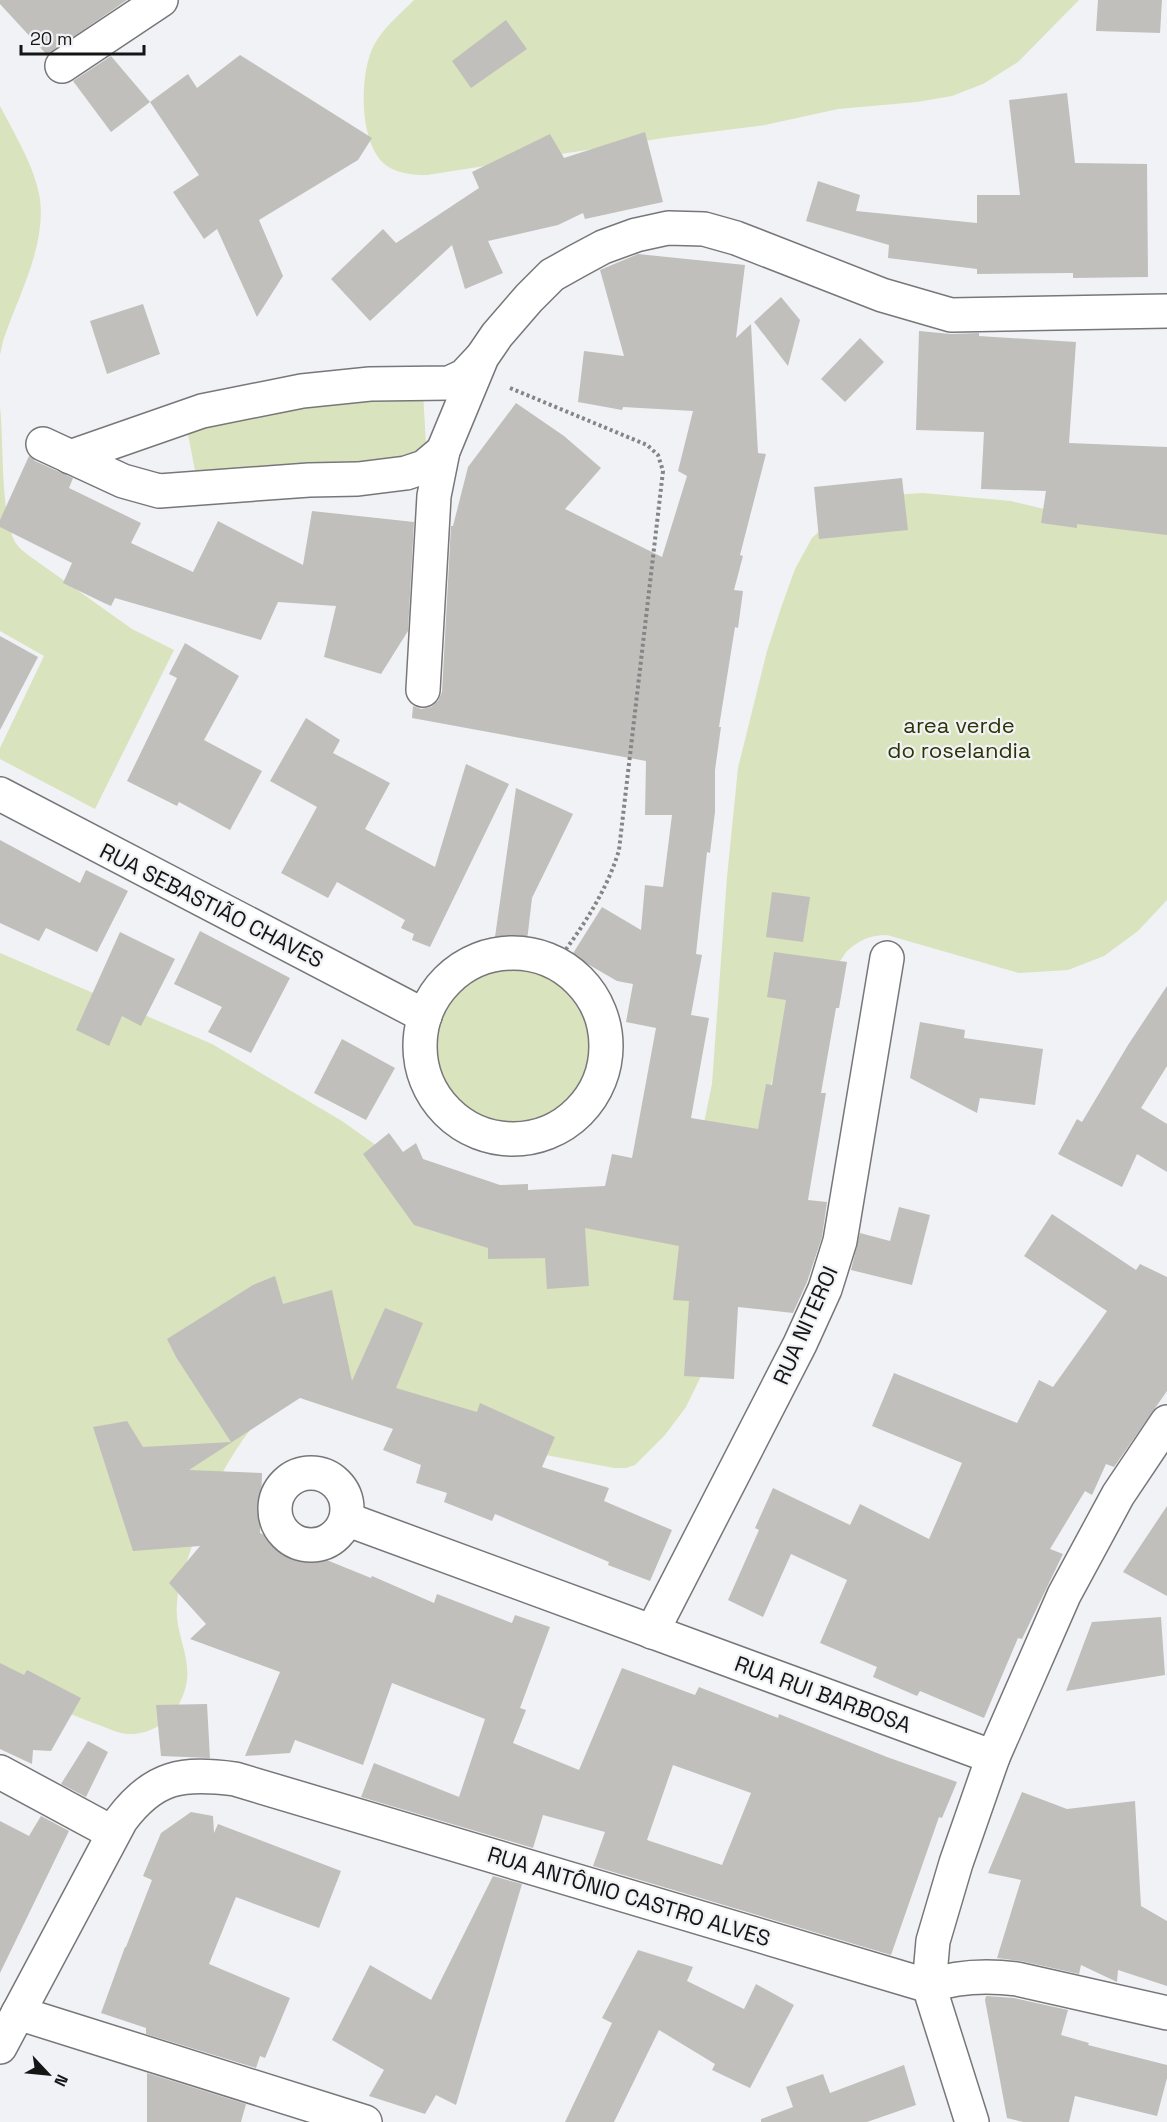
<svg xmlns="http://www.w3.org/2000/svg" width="1167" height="2122" font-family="'Space Grotesk',sans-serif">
<rect width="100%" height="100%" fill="#f1f2f5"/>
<!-- green -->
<g fill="#d9e3bd">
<path d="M414,0H1079L1018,62L983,84L952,96L917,102L838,109L765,125L670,137L427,175C414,175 399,174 387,166C358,146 359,73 374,45C384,27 400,14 414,0Z"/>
<path d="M0,106C15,135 35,167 40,199C46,247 18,296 3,341L0,355Z"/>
<path d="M423,392L427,463L198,486L186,424Z"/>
<path d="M0,407C4,443 0,512 15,542C18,547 23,551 28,555L132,629L174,650L95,809L0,759V748L44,656L0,631Z"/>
<path d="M923,493L1011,501L1094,521L1167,526V900L1138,931L1104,956L1068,970L1019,973L887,935C870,935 859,940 846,952L793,1034L774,1074L758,1129L706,1366L686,1407L665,1435L635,1465L626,1468H614L514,1449L401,1410L282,1394C267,1411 250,1428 238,1447C217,1478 204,1511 192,1546C186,1564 178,1585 177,1603C174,1630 190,1654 187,1680C183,1709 160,1735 129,1734C119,1734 108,1728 99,1725C62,1712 34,1696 0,1678V953L212,1044L342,1121L457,1203L554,1224L701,1137L712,1084L727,877L738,768L767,651L781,608L795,569L812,538L838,514L875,496Z"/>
<circle cx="512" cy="1045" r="84"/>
</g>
<!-- building -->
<g fill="#c1bfbc" fill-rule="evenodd">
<path d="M0,0H127L47,55L0,4Z"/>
<path d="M1098,0H1162L1160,33L1096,31Z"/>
<path d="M506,20L527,49L471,88L452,61Z"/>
<path d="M240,55L372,138L358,160L259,220L283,276L257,317L217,229L204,239L173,192L199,175L150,102L188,74L197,88Z"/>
<path d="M111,56L150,102L111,132L73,81Z"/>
<path d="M1067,93L1075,163L1147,164L1148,277L1073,278V273L977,274V269L888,258L889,245L806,221L818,181L860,195L856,211L977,223V195H1020L1009,100Z"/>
<path d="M645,132L663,202L585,219L583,213L558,225L488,241L503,273L465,289L452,245L370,321L331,279L383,229L396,243L479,188L472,172L550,134L564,158Z"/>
<path d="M638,254L745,265L736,338L751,324L758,453L766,454L740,555L743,556L734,590L743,591L738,628L735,627L719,727H721L715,770V812L710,853L707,852L696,954L702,955L691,1015L709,1018L691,1118L758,1129L766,1084L772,1085L786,1000L767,997L774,952L847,962L839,1008H836L821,1093H826L808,1200L827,1202L822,1237L807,1282L793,1313L738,1307L734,1379L684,1376L689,1301L673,1300L679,1246L585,1228L589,1286L547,1289L545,1258L488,1259V1248L414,1225L363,1154L389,1133L403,1152L416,1143L423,1159L500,1185L528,1184V1190L605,1186L612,1154L632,1158L656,1028L626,1022L633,984L617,981L572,955L602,907L641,930L645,885L663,887L672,815H645L646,761L412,718L413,706L421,709L431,707L438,701L442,692L451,526H453L468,467L516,403L564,436L601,468L565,509L662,557L687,476L678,471L693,411L623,407L622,410L578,402L584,351L624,356L600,270Z"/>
<path d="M781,297L800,320L788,366L754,322Z"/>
<path d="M143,304L160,354L107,374L90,321Z"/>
<path d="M919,331L951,334L979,333V336L1076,342L1069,443L1167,447V535L1077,524V528L1041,523L1046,491L981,489L984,432L916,430Z"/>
<path d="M860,338L884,362L845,402L821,379Z"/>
<path d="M29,456L35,461L73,478L69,488L141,523L131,543L193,572L218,521L303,565L312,511L414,522L408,631L381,674L324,657L336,606L278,602L261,640L115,598L111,606L102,602L63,583L72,563L0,527V520Z"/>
<path d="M902,478L908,530L819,539L814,487Z"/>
<path d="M0,636L38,657L0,730Z"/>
<path d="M185,643L239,676L204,740L262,771L230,830L179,802L177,806L127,781L177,678L169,674Z"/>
<path d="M306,718L340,740L333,753L390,783L365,829L435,867L466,764L509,784L430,947L412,940L414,934L401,928L405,920L337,882L328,898L281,873L317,807L270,781Z"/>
<path d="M516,788L573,814L532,898L527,941L495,937Z"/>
<path d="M0,840L80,883L86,870L128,891L97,952L46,928L39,941L0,923Z"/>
<path d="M772,892L810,897L803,942L766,937Z"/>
<path d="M200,931L290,978L251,1053L208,1032L222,1007L174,984Z"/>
<path d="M120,932L175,959L141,1026L122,1016L109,1046L76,1030Z"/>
<path d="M1167,986V1066L1141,1108L1167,1124V1172L1137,1154L1122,1187L1058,1154L1077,1119L1082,1122L1128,1045Z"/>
<path d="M920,1022L965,1030L964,1038L1043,1049L1035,1105L980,1098L977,1113L910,1078Z"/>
<path d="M342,1039L395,1068L366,1120L314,1093Z"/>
<path d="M899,1207L930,1215L912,1285L851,1270L860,1233L890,1241Z"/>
<path d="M1052,1214L1136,1270L1140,1264L1167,1277V1391L1114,1467L1106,1464L1092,1495L1085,1491L1050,1549L1063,1554L1022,1639L1018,1638L984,1718L920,1691L917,1696L873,1677L877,1667L820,1643L847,1580L791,1554L763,1617L728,1600L759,1530L755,1528L773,1488L850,1525L860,1504L929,1539L962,1463L872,1426L894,1373L1017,1423L1039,1380L1053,1387L1107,1311L1024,1256Z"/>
<path d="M275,1276L283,1304L332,1290L352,1381L385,1308L423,1323L396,1388L477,1412L480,1403L555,1437L542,1467L609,1488L604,1501L672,1530L650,1581L608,1565L609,1562L495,1514L492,1521L444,1502L447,1493L416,1483L421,1465L383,1450L393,1429L300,1398L189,1470L262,1473L260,1533L371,1578L372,1576L434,1603L437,1594L512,1623L515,1615L550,1627L520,1708L526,1710L513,1743L579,1770L622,1668L695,1695L699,1687L778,1718L779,1714L887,1757L957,1782L942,1818L939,1817L891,1955L593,1866L605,1832L543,1815L533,1848L361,1797L374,1763L459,1797L485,1719L392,1683L363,1765L295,1740L290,1753L245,1756L280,1672L190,1639L206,1624L169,1583L200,1546L133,1551L93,1427L127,1421L143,1447L231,1442L176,1357L167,1339L253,1285ZM673,1765L751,1793L722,1865L647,1840Z"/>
<path d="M1167,1506V1596L1123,1572Z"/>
<path d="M1161,1617L1165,1675L1066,1691L1092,1622Z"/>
<path d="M0,1663L24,1675L27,1670L81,1698L51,1751L33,1750L32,1764L0,1749Z"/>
<path d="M207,1704L210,1758L161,1756L156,1705Z"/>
<path d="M88,1741L108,1752L86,1797L61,1784Z"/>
<path d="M1022,1792L1067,1809L1135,1801L1141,1906L1167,1921V1986L1118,1970L1117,1982L1081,1965L1079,1974L1021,1961L997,1958L1021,1880L988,1873Z"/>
<path d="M191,1812L213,1816L214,1833L218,1824L341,1871L319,1928L236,1897L209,1964L290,1998L265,2058L260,2056L256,2068L146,2034V2028L101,2013L125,1947H126L152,1880L143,1876L161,1833Z"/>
<path d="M41,1816L69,1831L0,1973V1821L29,1836Z"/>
<path d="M493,1876L522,1884L456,2105L436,2095L425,2114L369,2096L384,2070L332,2040L370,1965L431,2000Z"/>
<path d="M638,1950L693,1967L687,1981L744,2009L756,1984L794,2005L750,2088L712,2070L715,2064L659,2030L614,2122H565L612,2023L602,2018Z"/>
<path d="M986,1996L1014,1998L1068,2010L1061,2035L1089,2043L1088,2045L1167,2065V2078L1157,2116L1075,2096L1069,2122H1023L1007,2118L985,2000Z"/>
<path d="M904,2065L916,2105L867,2122H761V2119L793,2107L786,2087L823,2074L830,2093Z"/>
<path d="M147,2073L246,2104L241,2122H147Z"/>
</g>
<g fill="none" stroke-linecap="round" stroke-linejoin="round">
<defs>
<g id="minor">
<path d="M62,66L161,0"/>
<path d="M43,444L123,481L159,491L309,480L358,479L406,473L424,467L443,451"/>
<path d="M70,457L202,411L302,391L370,384L449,383L464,376L480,359"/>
<path d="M423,690L434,496L443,451L482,357L497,335L529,298L552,275L577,261L603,247L636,235L668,228L704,229L736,238L882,295L951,315L1167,311"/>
<path d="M0,794L425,1016"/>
<circle cx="513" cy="1046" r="93"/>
<circle cx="311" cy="1509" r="36"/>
<path d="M346,1519L993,1757"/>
<path d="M652,1632L800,1344L825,1289L840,1241L887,958"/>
<path d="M0,1772L113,1833"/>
<path d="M18,2013L365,2122"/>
<path d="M0,2047L121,1820C154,1776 182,1772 235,1779L929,1986C958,1976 986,1975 1017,1979L1167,2013"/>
<path d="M972,2122L929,1986L933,1941L956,1863L993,1757L1064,1595L1118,1495L1167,1422"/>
</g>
</defs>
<!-- minor casing -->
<use href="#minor" stroke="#77777a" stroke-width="36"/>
<!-- path -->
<path stroke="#848587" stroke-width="4" stroke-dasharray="3 3" stroke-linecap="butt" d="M510,388L647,445L658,455L663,471L619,850C607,891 582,928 556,963"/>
<!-- minor -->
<use href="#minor" stroke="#fff" stroke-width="33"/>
</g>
<g text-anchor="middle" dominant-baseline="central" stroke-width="4.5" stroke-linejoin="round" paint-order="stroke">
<!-- park labels -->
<g font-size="22" fill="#2c3404" stroke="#f1f2f5">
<text x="959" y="725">area verde<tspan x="959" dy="25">do roselandia</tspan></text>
</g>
<!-- street labels -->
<g font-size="22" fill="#151516" stroke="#f1f2f5">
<text transform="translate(212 905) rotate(27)">RUA SEBASTIÃO CHAVES</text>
<text transform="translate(805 1325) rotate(-66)">RUA NITEROI</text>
<text transform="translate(823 1694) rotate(20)">RUA RUI BARBOSA</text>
<text transform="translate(629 1896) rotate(17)">RUA ANTÔNIO CASTRO ALVES</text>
</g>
</g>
<!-- north arrow -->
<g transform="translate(48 2074) rotate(116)" stroke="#f1f2f5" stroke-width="4.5" paint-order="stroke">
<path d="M0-4.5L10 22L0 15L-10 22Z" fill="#151516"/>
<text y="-9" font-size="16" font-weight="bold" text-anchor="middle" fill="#151516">N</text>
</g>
<!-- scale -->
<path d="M21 45v9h123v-9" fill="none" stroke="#151516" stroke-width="3"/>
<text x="30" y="45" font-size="18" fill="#151516" stroke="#f1f2f5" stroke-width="4.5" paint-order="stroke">20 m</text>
</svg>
